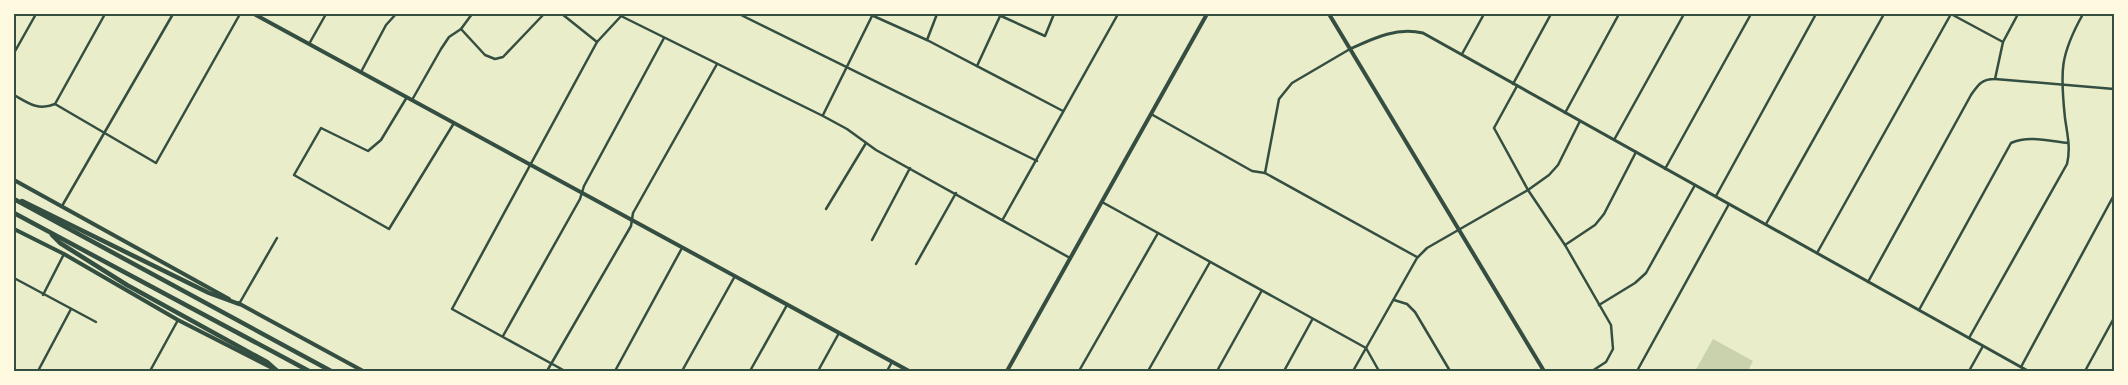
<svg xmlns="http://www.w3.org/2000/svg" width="2128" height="385" font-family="Montserrat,sans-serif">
<rect width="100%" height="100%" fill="#e9edc9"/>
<!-- green -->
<path fill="#cad2ad" d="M1713,339L1753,361L1748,371H1695Z"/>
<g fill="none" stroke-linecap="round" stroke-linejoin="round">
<!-- minor -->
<g stroke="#344e41" stroke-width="2.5">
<path d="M562,14L597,42"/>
<path d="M739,14L1037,161"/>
<path d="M869,14L927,40L1063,111"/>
<path d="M1951,14L2003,42"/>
<path d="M621,16L823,116L847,129L876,150L1070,258"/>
<path d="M1001,16L1045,36L1054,14"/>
<path d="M461,29L485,55L495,59L503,57L544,14"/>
<path d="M927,40L937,14"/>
<path d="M309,44L326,14"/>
<path d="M14,53L36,14"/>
<path d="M1462,54L1484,14"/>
<path d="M977,66L1001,14"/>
<path d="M361,72L386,25L396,14"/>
<path d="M1995,79L2114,89"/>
<path d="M1513,84L1551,14"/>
<path d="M1517,86L1494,128L1528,190L1565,245L1611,325L1613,349L1606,362L1592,371"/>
<path d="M14,95C28,103 38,111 55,104L156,163L240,14"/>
<path d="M407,97L381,140L368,151L321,128L294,175L389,229L454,123"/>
<path d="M412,100L441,49L449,37L461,29L472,14"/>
<path d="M55,104L105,14"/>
<path d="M1565,113L1619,14"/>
<path d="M1151,114L1252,171L1265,173L1417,257"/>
<path d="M823,115L873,14"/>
<path d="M1614,140L1684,14"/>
<path d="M1665,169L1751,14"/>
<path d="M1265,173L1279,99L1292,83L1350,49"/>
<path d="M1716,196L1816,14"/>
<path d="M1102,202L1366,348L1379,371"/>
<path d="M62,206L173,14"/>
<path d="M826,209L866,143"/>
<path d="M1003,219L1118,14"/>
<path d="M1766,224L1884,14"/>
<path d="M872,240L910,168"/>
<path d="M1565,245L1595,225L1604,214L1636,152"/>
<path d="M1817,253L1951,14"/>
<path d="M916,264L956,193"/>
<path d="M14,278L96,322"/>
<path d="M1868,282L1971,95C1978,85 1981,79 1995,79L2003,42L2018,14"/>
<path d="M43,295L64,254"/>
<path d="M1394,300L1407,304L1415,312L1450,371"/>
<path d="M239,304L277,238"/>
<path d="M1599,305L1635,283L1646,273L1695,185"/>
<path d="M1919,310L2011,143C2028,135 2050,141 2068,143"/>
<path d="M503,336L580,199L584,186L664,38"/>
<path d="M1969,338L2067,164C2071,148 2067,133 2065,118C2060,71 2060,55 2083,14"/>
<path d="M2021,367L2114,195"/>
<path d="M38,371L71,309"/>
<path d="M150,371L178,320"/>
<path d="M547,371L631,226L633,213L717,64"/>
<path d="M565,371L452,309L597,42L623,14"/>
<path d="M615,371L682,248"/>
<path d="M682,371L735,276"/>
<path d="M750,371L787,305"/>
<path d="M818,371L839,333"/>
<path d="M887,371L892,362"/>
<path d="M1079,371L1158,233"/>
<path d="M1148,371L1210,262"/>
<path d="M1217,371L1261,292"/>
<path d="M1284,371L1312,320"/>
<path d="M1353,371L1417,258L1427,248L1528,190L1549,175L1558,165L1580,121"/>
<path d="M1637,371L1729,204"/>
<path d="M1969,371L1983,346"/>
<path d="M2085,371L2114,318"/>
</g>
<!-- tertiary -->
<path stroke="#344e41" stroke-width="3" d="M1350,49C1374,38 1396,27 1423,33L2028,371"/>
<!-- secondary -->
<g stroke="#344e41" stroke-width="4">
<path d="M254,14L909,371"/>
<path d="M14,180L229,299"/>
<path d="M14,229L64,254L178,320L278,371"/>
<path d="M238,303L363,371"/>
<path d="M1007,371L1207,14"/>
</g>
<!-- primary -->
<path stroke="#344e41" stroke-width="4" d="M1329,14L1544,371"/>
<!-- motorway -->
<g stroke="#344e41" stroke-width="4.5">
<path d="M14,199L331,371"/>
<path d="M22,201L209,293L239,304"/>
<path d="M14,213L309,371"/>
<path d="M52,235L60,243L127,285L267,362L276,370"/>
</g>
</g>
<!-- border -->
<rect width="2128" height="385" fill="none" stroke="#fefae0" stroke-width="30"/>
<rect x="15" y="15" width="2098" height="355" fill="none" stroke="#344e41" stroke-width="2"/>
</svg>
